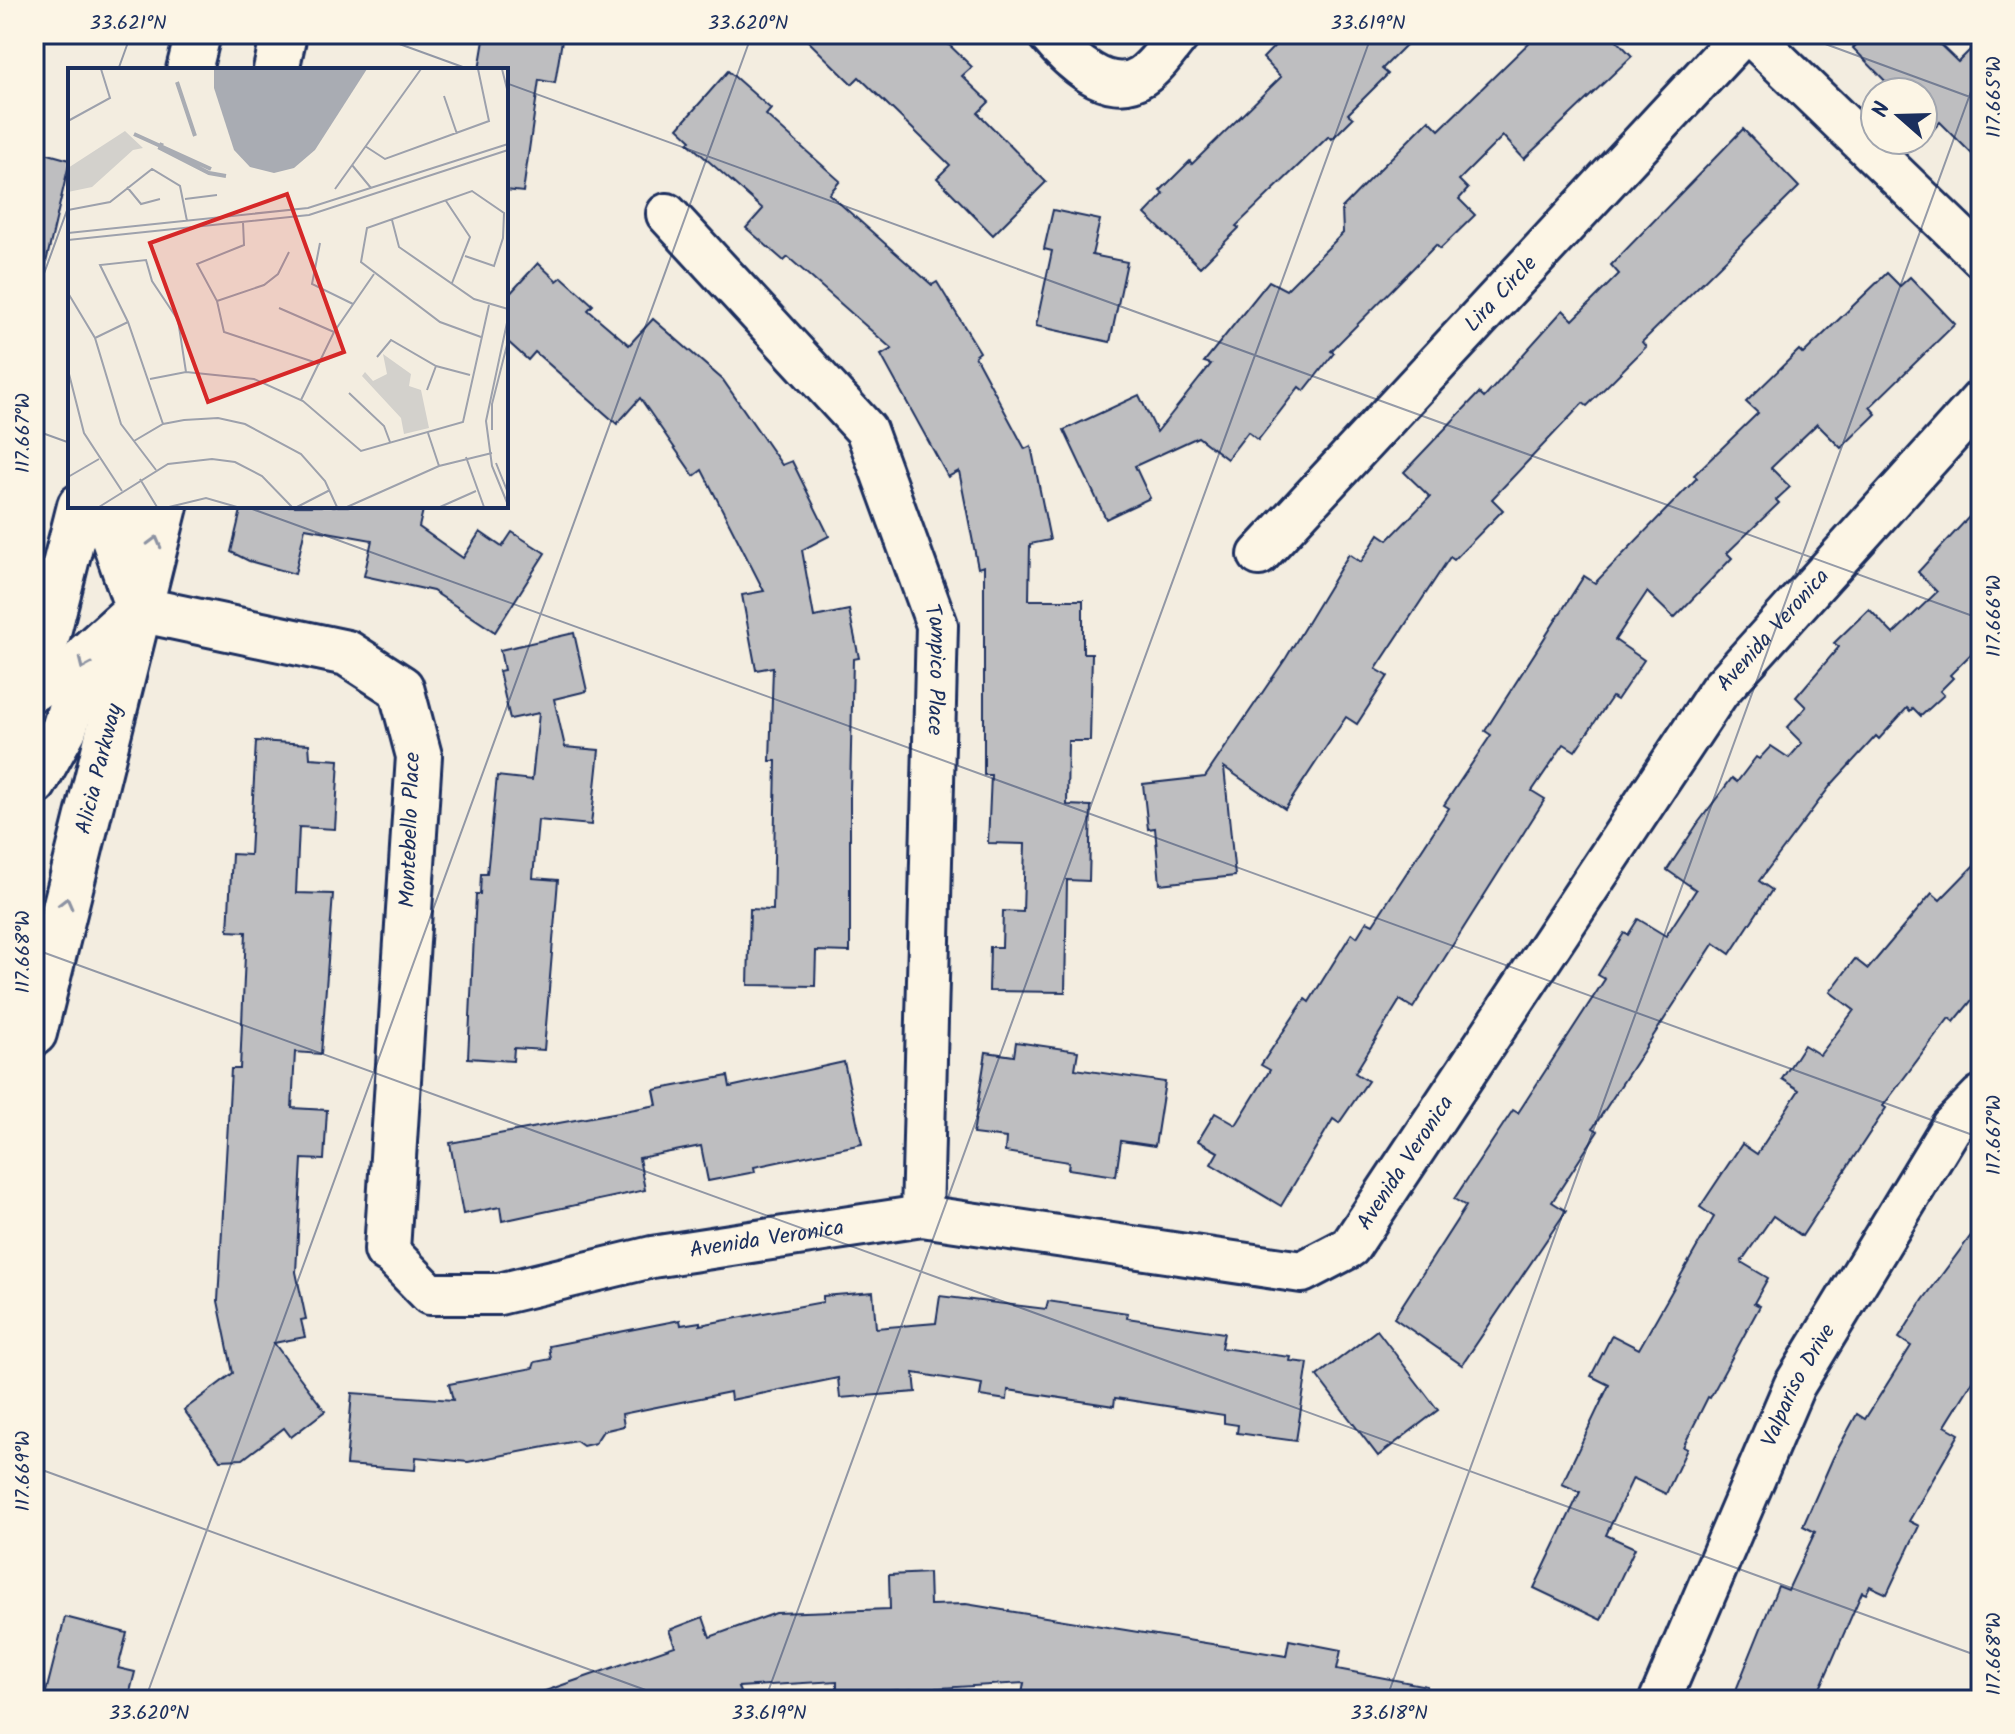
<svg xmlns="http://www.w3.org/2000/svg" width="2015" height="1734" font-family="Kalam,sans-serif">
<rect width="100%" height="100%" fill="#f3ede0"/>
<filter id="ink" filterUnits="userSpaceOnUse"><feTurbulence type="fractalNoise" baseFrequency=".0125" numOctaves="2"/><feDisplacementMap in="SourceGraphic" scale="16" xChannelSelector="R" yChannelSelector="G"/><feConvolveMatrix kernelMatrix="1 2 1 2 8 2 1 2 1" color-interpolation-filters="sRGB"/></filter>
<g filter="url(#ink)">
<!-- building -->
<g fill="#bebec0" stroke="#1b2f5e" stroke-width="2">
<path d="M485,34H563L555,83L539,80L523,192L506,190V70H479Z"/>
<path d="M801,34H938L972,67L962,76L989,102L978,113L1046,182L993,235L937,178L950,165L859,77L852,84Z"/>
<path d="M1286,34H1417L1382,69L1388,74L1348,114L1353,118L1332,139L1329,136L1236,226L1239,228L1200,267L1145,214L1164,194L1160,191L1190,161L1192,164L1281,77L1263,58Z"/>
<path d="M1538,34H1611L1632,56L1524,159L1503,136L1459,180L1468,189L1459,199L1475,215L1440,249L1436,245L1331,351L1334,353L1304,391L1299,387L1258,440L1248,432L1227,459L1198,437L1135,466L1150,498L1106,519L1064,430L1139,395L1157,432L1211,364L1204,362L1269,281L1286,290L1343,233L1342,208L1370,179L1429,120L1439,130Z"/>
<path d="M1868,34H1929L1958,62L1981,39V163L1940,122L1923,141V92H1896L1853,48Z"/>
<path d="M728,71L771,109L766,115L840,181L829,194L932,285L937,282L980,352L975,356L1025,449L1031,446L1050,540L1030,544L1029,600H1083V653H1092L1090,741H1068L1067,805L1091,806L1089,881L1067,880L1065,992L989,991L990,947H1002L1003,911L1023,912L1025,844L988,843L991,775H984V566L978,568L959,471L948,477L881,355L892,349L788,257L784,261L746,228L763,209L688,143L691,140L678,128Z"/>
<path d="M1743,129L1799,187L1642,342L1646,347L1587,406L1583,403L1492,499L1503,510L1454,560L1450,557L1376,669L1388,676L1357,724L1346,717L1285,809L1224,767L1235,876L1160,884L1155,828L1148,829L1143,784L1205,777L1286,658L1349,554L1361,562L1379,534L1388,540L1430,497L1404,472L1479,393L1484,398L1563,310L1573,320L1619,274L1611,265Z"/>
<path d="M34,150L70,160L44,271L34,270Z"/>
<path d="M1053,210L1100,220L1092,255L1127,262L1110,342L1036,326L1052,251L1044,249Z"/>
<path d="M538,263L557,281L562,277L593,305L588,310L629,345L653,319L723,380L782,465L792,461L829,536L802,550L814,617L849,610L859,658L853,659L850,792V952L816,951L815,986L748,985L750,909L773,910L776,761H770L773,667L756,670L742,595L764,591L702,470L694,476L640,398L617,424L535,352L528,360L506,340V298Z"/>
<path d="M1887,273L1900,286L1910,277L1955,324L1870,407L1876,414L1841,448L1817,424L1771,468L1790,487L1776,500L1779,503L1727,553L1732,558L1674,618L1647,592L1615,640L1644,660L1617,700L1612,697L1575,751L1564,744L1532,791L1545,799L1413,1008L1400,1000L1355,1073L1368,1081L1339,1123L1333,1119L1281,1206L1211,1164L1218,1152L1198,1141L1215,1113L1236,1125L1270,1070L1261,1065L1305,999L1309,1002L1352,933L1357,937L1367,921L1373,924L1449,808L1444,805L1491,735L1485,731L1584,576L1595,583L1697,478L1694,475L1758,413L1746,402L1799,350L1803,354Z"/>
<path d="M1981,504V644L1950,675L1953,678L1940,691L1944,695L1921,716L1913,708L1910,711L1907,708L1879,739L1876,736L1831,785L1759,881L1772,890L1730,954L1714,943L1593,1128L1598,1131L1552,1202L1566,1211L1462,1365L1394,1318L1466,1206L1454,1199L1513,1110L1518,1113L1605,979L1598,975L1624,933L1628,935L1638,919L1666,936L1696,890L1667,870L1698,823L1732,778L1737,782L1756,757L1759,759L1771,746L1789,758L1802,743L1787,728L1806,707L1796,697L1839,647L1834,643L1869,609L1893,634L1937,592L1918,572Z"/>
<path d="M242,506H424L419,527L463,558L480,532L502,547L512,532L545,553L495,632L433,591L364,576L372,540L305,528L295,574L249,561L231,552Z"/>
<path d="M574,633L587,691L554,699L565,747L599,750L591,825L538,820L533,878L558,880L544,1050L514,1048L513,1061L468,1058L476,894H480L481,874H487L497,776L532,780L539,713L510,719L499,671L504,670L500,650Z"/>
<path d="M256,741L309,744L310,758L339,760L335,829L299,827L296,893L333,894L321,1054L295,1052L292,1108L327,1110L324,1160L302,1159L296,1272L306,1319L301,1320L305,1337L274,1343L325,1411L291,1437L284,1428L243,1459L220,1460L184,1410L233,1373L218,1301L231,1069H240L246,932L228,931L232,854L250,855Z"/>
<path d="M1981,858V917L1973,927L1981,934V989L1954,1022L1949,1018L1883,1106L1886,1108L1802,1236L1773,1216L1741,1262L1768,1278L1754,1303L1760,1306L1710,1398L1708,1397L1683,1447L1687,1449L1666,1494L1633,1478L1606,1535L1635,1548L1601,1620L1534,1588L1580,1492L1562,1484L1609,1385L1591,1376L1612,1335L1639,1349L1714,1217L1700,1207L1742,1144L1757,1154L1799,1090L1782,1079L1804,1045L1820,1055L1854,1010L1830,992L1855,959L1868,969L1932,893L1940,900Z"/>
<path d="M1016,1042L1078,1051L1075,1069L1165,1082L1155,1146L1121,1141L1116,1176L1068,1169L1069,1162L1005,1152L1006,1138L973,1134L986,1052L1014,1056Z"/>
<path d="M844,1062L862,1144L754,1167L755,1172L708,1181L701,1146L639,1158L645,1190L502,1221L500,1207L463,1214L450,1143L657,1105L654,1090L728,1076L730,1087Z"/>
<path d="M1981,1222V1368L1945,1426L1959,1434L1909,1521L1919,1526L1887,1594L1870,1586L1866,1594L1862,1592L1815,1700H1732L1778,1586L1788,1590L1815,1532L1803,1526L1833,1458L1857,1414L1865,1419L1911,1346L1899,1338L1923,1300Z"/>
<path d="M873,1292L876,1328L936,1323L940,1296L1046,1309L1048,1301L1128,1313L1127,1318L1224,1333L1221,1348L1291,1357L1290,1361L1308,1363L1296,1441L1237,1433L1238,1425L1224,1423V1415L1115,1398L1114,1406L1008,1390L1007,1400L980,1396L982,1384L914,1373L916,1392L840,1398L838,1378L731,1400L730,1392L622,1414L624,1426L603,1431L595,1443L583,1446L576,1441L468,1462L416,1457L415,1470L346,1465L352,1393L453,1400L449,1384L533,1368L535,1362L551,1359L549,1346L680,1320L681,1325L700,1322V1325L823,1302V1296Z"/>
<path d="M1377,1330L1438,1410L1378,1456L1317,1376Z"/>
<path d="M929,1573L930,1605L966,1604L1286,1656L1289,1640L1341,1650L1337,1669L1427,1686L1426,1700H1021L1024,1683L837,1694V1681L738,1687L743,1700H532L531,1696L675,1646L669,1630L703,1617L710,1637L776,1613L890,1609L889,1575Z"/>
<path d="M65,1617L127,1633L118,1668L135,1672L128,1700H44Z"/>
</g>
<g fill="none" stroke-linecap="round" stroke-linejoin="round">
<defs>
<g id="street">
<path d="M1048,34C1068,58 1108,99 1142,76C1156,67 1169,47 1180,34"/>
<path d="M1750,34L1981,257"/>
<path id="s1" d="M667,214L866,430L937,625L922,1216"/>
<path id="s2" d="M1259,555L1743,34"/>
<path id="s3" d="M387,1250L430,1294H499L652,1257L922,1216L1302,1272L1350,1247L1719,691L1981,400"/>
<path id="s4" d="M1660,1700L1794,1386L1951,1127L1981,1096"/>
</g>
<path id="secondary" d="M138,609L347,653L401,688L419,756L387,1250"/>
<g id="primary">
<path d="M189,70L198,34"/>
<path d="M276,70L284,34"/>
<path d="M34,688L80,506"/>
<path d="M34,783L64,729L87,655L138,609L114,539L121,506"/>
<path id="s5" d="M34,1033L165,506"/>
</g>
</defs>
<!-- street casing -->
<use href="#street" stroke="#1b2f5e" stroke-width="46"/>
<!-- secondary casing -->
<use href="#secondary" stroke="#1b2f5e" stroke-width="50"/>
<!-- primary casing -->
<use href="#primary" stroke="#1b2f5e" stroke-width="50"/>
<!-- street -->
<use href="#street" stroke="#fcf5e5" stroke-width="40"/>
<!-- secondary -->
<use href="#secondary" stroke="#fcf5e5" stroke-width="44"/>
<!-- primary -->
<use href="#primary" stroke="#fcf5e5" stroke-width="44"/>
</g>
<!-- one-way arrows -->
<defs><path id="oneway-chevron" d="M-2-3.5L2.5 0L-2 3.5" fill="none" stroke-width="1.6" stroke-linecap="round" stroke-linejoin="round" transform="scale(2)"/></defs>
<g stroke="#8c92a2">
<use href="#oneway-chevron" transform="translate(155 542) rotate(-75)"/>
<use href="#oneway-chevron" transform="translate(84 664) rotate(114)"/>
<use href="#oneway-chevron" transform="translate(66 903) rotate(-76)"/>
</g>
</g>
<!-- ticks -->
<path fill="none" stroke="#1b2f5e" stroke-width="2" stroke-opacity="0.45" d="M372,34L471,70M1798,34L1981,101M118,70L131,34M506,83L1981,619M34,301L70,202M34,430L70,443M244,506L1981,1138M34,949L1981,1657M34,1467L673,1700M145,1700L752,34M765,1700L1372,34M1386,1700L1981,64"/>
<g text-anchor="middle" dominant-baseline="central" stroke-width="6" stroke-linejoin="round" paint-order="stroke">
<!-- street labels -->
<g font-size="22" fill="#1b2f5e" stroke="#fcf5e5">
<text stroke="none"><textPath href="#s2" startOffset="356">Lira Circle</textPath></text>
<text stroke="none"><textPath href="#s3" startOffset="1748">Avenida Veronica</textPath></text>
<text stroke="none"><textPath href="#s1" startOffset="546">Tampico Place</textPath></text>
<text stroke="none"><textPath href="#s5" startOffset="272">Alicia Parkway</textPath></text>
<text transform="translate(411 830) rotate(-88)">Montebello Place</text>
<text stroke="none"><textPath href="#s3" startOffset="1100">Avenida Veronica</textPath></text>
<text stroke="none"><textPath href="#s3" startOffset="404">Avenida Veronica</textPath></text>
<text stroke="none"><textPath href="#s4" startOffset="344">Valpariso Drive</textPath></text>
</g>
</g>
<!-- overview -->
<g transform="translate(68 68)">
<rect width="440" height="440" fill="#f3ede0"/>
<path d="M57,63L75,80L65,82L24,119L0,124V100ZM315,286L343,306L341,318L353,322L361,360L336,366L333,350L294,308L297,304L305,313L319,306Z" fill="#d3d1cc"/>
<path d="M146,1H299L247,82L226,100L206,105L182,99L166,82L146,20Z" fill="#a9acb3"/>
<path fill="none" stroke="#a9acb3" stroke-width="4" d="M109,14L127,68M66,66L143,101M94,75L92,80L141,105L158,108"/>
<path fill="none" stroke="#9da1ac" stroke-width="2" d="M434,1L440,25M376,28L389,66M0,53L42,30L33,1M297,78L317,91L421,53L410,1M284,97L303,120M59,119L73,136L92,131M267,121L353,1M117,131L149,127M378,133L402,169L384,215M0,142L42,134L84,101L112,118L119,153M324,152L331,179L406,231L440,241M175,154L176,177L129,196L149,233L156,264L252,296M0,165L240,140L440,76M0,172L241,147L440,82M252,175L244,216L285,236M397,188L426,198L435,170L436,145L404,123L299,160L293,194L372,254L413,269M0,225L27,270L53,356L88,402M149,233L196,217L210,206L221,184M211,240L266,264M440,250L418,353L424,398L440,437M27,270L60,254M309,289L323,272L368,298L402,307M0,302L16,365L54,423M82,311L118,304L186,311L235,333L293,383L395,354L421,237M359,322L368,298M281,325L316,358L322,374M233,332L266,264L306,206M95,356L60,254L32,197L78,192L84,213L110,252L118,304M424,362V336L440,273M360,365L371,398M66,373L95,356L116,352L150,350L177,356L233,386L257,413L269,439M398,389L416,439M428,395L440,425M0,409L31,391M72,411L89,439M31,439L100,396L144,391L167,394L194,408L224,439M101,439L138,430L169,439M229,439L262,422M279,439L371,398L424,385M372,439L408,423"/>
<path fill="#d62828" fill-opacity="0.15" stroke="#d62828" stroke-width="4" d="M219,126L276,284L140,334L82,175Z"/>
<rect width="440" height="440" fill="none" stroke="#1b2f5e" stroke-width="4"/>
</g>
<!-- margin -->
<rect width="2015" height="1734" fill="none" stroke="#fcf5e5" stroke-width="88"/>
<!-- north arrow -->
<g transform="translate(1899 116) rotate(290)"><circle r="38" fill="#fcf5e5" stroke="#a2a6af" stroke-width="2"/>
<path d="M0-6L14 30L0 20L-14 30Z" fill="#1b2f5e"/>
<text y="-12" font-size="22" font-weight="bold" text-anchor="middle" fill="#1b2f5e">N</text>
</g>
<rect x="44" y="44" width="1927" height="1646" fill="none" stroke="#1b2f5e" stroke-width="3"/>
<g font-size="20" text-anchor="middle" fill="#1b2f5e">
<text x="128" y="29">33.621°N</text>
<text x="748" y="29">33.620°N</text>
<text x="1368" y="29">33.619°N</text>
<text transform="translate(1993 97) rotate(-90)" y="7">117.665°W</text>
<text transform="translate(22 433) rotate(-90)" y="7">117.667°W</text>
<text transform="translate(1993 616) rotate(-90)" y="7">117.666°W</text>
<text transform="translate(22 952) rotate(-90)" y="7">117.668°W</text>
<text transform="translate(1993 1135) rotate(-90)" y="7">117.667°W</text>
<text transform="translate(22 1471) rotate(-90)" y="7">117.669°W</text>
<text transform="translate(1993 1654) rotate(-90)" y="7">117.668°W</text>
<text x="149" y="1719">33.620°N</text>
<text x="769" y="1719">33.619°N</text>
<text x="1389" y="1719">33.618°N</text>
</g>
</svg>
